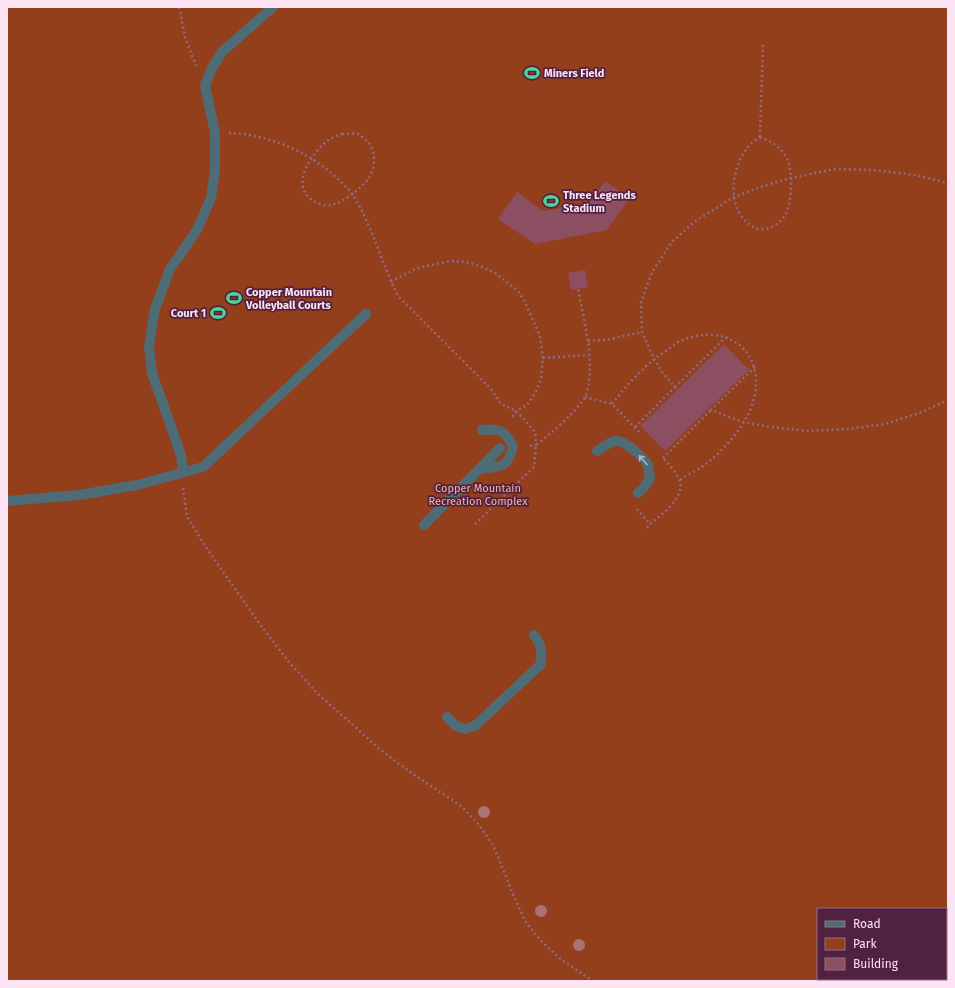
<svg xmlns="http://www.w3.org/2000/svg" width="955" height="988" font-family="'Fira Sans',sans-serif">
<rect width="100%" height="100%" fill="#512142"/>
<!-- green -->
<path fill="#933f1b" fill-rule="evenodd" d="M7,7H948V981H7ZM818,909H946V979H818Z"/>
<!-- building -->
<g fill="#8c4e61">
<path d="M605,181L630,198L607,230L535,244L498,219L517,192L543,211L588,204Z"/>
<path d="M585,270L588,287L571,290L568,273Z"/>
<path d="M724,344L749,370L665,451L640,426Z"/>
</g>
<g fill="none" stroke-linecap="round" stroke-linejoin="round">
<!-- path -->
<g stroke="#916983" stroke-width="2.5" stroke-dasharray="2 3" stroke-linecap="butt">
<path d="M179,7L185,37L196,66"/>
<path d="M229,133C271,135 311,152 341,182C345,186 350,190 353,195C373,227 381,263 398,296L491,389L501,404L516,411L525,420L535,432L536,445L529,446"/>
<path d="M342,134C347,134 353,133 358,134C361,135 364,139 367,141C376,149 376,168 369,178C360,189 339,208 324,205C286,195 306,159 326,142C330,138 337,136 342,134Z"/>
<path d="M760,137C770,141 779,146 785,155C791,165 791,174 791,185C791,202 788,222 769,228C765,229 760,229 756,229C749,224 743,220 739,212C728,193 735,162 748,147C751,143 756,140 760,137Z"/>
<path d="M760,137L763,44"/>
<path d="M391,282L417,268L451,261L466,262L480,266L495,273L517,290L524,300L540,336L543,358L541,379L536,392L527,405L516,411L511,419"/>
<path d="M588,341L606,340L642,332"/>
<path d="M543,358L589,355"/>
<path d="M755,367L711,410L743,422L771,427L809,431L848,429L885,424L922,412L948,400"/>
<path d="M675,387L726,337"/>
<path d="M585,397L612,404L640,433"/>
<path d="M612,404C628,384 644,365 666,351C670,348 674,345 678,342C728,319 771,354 751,408C743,428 723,451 706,464C698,470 688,474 680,480"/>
<path d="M635,427L675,387L662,372L654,359L642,332L641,302L652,272L672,242L694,222L734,197L763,186L791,178L835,169L874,170L915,175L948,183"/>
<path d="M663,458L711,410"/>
<path d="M183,488L187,516L205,546L262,627L289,662L317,693L382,751L410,772L461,806L479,825L493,845L515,899L525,921L542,942L563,961L593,981"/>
<path d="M637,509L650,524C662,514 687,497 679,479C676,472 669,465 664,459"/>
<path d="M475,524L534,467L536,445C548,436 581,408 586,395C596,364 584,321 578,289"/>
<path d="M647,528L650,524"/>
</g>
<!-- lane -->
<g stroke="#4e6c76" stroke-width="10">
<path d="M597,451C603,447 609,442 616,441C625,440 644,458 648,465C649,469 649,474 650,478L645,486L638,493"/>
<path d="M480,469C500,466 508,469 513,446C505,431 500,428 482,430"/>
<path d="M7,501L79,495L137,485L203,467L366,314"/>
<path d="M424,525L500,448"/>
<path d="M447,717L456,726L465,729L475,726L541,664C542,650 542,646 534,635"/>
</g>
<!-- street -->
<path stroke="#4e6c76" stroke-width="10" d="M183,472L181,455L152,373L149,346L155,309L170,269L197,230L211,198L215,170V133L205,85L212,68L222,52L273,7"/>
</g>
<!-- trees -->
<g fill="#aa7376">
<circle cx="484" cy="812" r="6"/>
<circle cx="541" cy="911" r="6"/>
<circle cx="579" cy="945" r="6"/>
</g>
<!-- one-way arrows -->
<defs><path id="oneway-shaft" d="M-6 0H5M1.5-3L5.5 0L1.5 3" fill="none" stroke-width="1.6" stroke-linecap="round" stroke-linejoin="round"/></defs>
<use stroke="#b7b3c1" href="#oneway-shaft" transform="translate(643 460) rotate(-132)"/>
<!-- icons -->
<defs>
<symbol id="stadium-bare" viewBox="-9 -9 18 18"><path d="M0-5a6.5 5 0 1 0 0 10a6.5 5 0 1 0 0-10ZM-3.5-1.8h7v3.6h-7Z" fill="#4ed39a" stroke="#512142" stroke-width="2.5" paint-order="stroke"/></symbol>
</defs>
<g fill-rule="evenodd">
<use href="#stadium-bare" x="521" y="62" width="22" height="22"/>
<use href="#stadium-bare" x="540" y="190" width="22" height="22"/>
<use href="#stadium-bare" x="223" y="287" width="22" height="22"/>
<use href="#stadium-bare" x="207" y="302" width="22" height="22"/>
</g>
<g text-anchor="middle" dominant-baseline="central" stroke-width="3.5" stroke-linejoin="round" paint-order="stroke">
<!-- poi labels -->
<g font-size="11" font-weight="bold" fill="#fde3f3" stroke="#512142" text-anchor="start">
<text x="544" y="73">Miners Field</text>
<text x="563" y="195">Three Legends<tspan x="563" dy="13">Stadium</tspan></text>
<text x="246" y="292">Copper Mountain<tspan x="246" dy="13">Volleyball Courts</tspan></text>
<text x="206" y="313" text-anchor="end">Court 1</text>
</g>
<!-- park labels -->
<g font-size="11" fill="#f2b6a0" stroke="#512142">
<text x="478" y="488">Copper Mountain<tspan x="478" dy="13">Recreation Complex</tspan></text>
</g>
</g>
<!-- border -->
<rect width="955" height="988" fill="none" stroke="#fde3f3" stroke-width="16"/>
<!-- legend -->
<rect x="817" y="908" width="130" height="72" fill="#512142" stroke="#966f89"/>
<rect x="825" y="921" width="20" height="6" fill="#4e6c76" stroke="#966f89"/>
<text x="853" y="928" font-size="12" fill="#fde3f3">Road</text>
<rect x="825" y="938" width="20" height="12" fill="#933f1b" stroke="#966f89"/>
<text x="853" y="948" font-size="12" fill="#fde3f3">Park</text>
<rect x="825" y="958" width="20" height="12" fill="#8c4e61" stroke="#966f89"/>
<text x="853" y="968" font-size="12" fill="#fde3f3">Building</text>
</svg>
